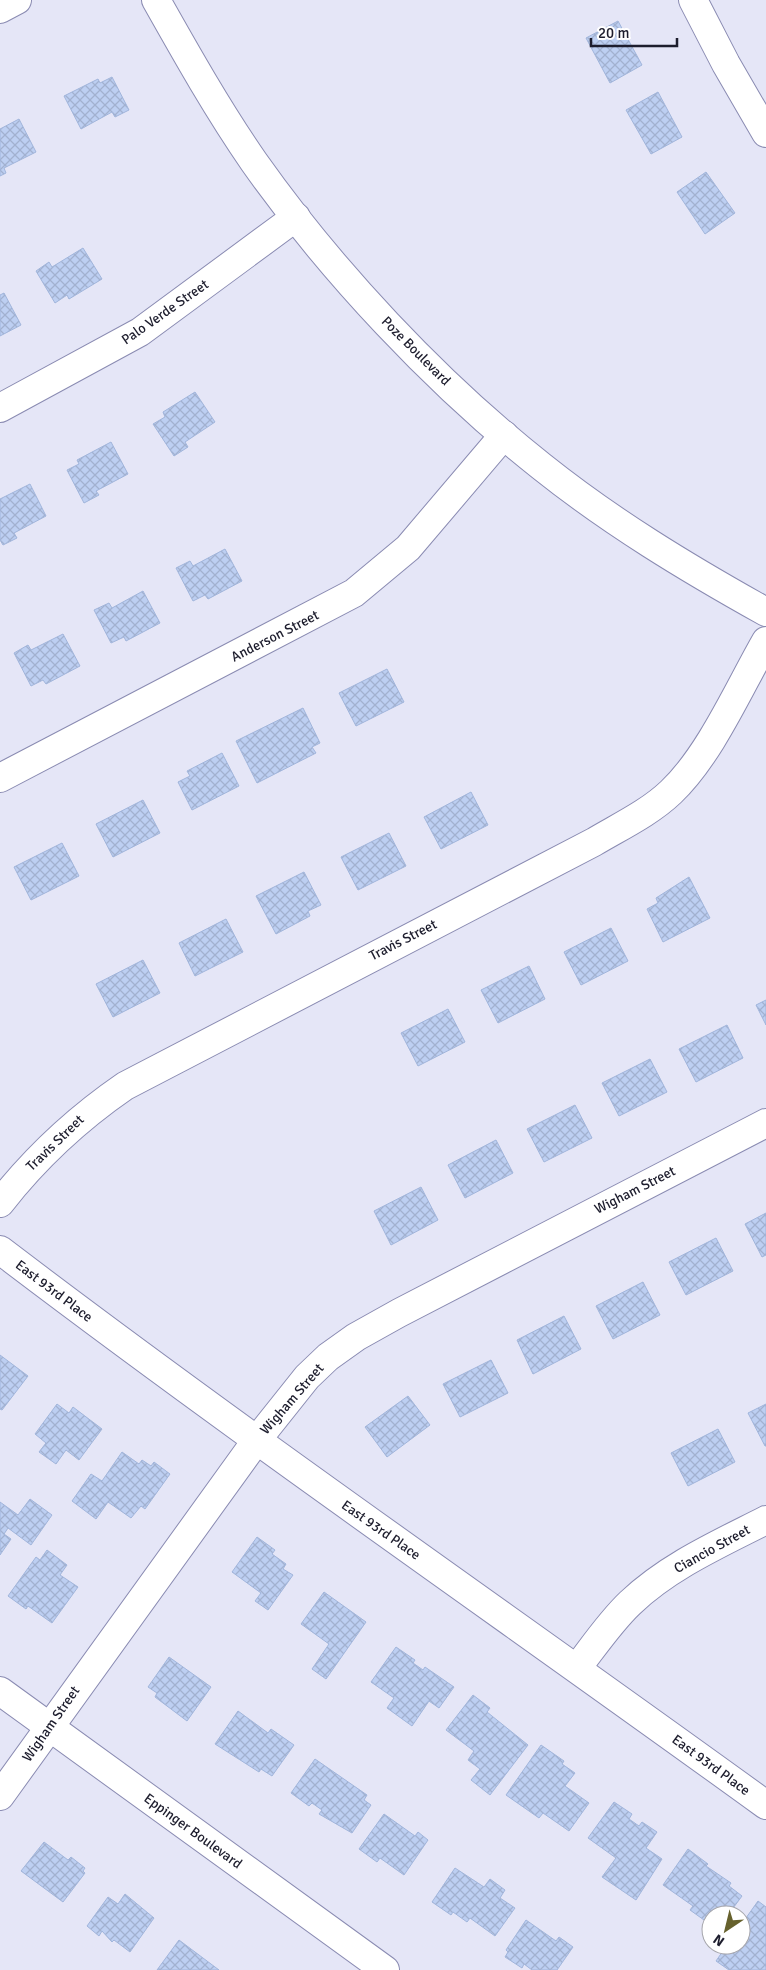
<svg xmlns="http://www.w3.org/2000/svg" width="766" height="1970" font-family="Signika,sans-serif">
<defs>
<pattern id="building-cross-hatch" width="8" height="8" patternUnits="userSpaceOnUse" patternTransform="scale(1.25)"><rect width="8" height="8" fill="#bdcff2"/><path d="M0 0l8 8M0 8l8-8" fill="none" stroke="#a2b1d0"/></pattern>
</defs>
<rect width="100%" height="100%" fill="#e5e6f7"/>
<!-- building -->
<g fill="url(#building-cross-hatch)" stroke="#a1b5db">
<path d="M618,21L642,65L610,83L586,38Z"/>
<path d="M112,77L129,110L115,117L112,112L81,129L64,96L98,79L100,83Z"/>
<path d="M658,92L682,137L651,154L626,110Z"/>
<path d="M19,119L36,152L4,168L6,173L0,176V129Z"/>
<path d="M706,172L735,213L705,234L677,192Z"/>
<path d="M83,248L102,279L69,299L67,295L55,303L36,271L49,262L52,267Z"/>
<path d="M4,293L21,325L0,336V295Z"/>
<path d="M195,392L215,422L185,442L188,447L174,456L153,424L165,417L163,412Z"/>
<path d="M111,442L128,474L96,491L99,495L84,503L67,470L79,464L77,460Z"/>
<path d="M30,484L46,516L14,533L17,538L3,545L0,540V499Z"/>
<path d="M225,549L242,581L208,599L205,595L193,601L176,568L190,561L193,566Z"/>
<path d="M143,591L160,623L126,641L124,637L111,643L94,610L109,603L112,608Z"/>
<path d="M63,634L80,666L46,684L43,680L31,686L14,653L28,645L31,650Z"/>
<path d="M387,669L404,702L356,726L339,693Z"/>
<path d="M303,708L320,743L312,747L316,753L257,783L236,741Z"/>
<path d="M222,753L239,786L192,810L178,782L190,776L187,771Z"/>
<path d="M471,792L488,825L441,849L424,817Z"/>
<path d="M143,800L160,833L113,857L96,824Z"/>
<path d="M389,833L406,866L358,890L341,857Z"/>
<path d="M62,843L79,876L31,900L14,867Z"/>
<path d="M304,872L321,905L308,911L310,916L276,934L256,896Z"/>
<path d="M689,877L710,918L663,942L647,909L658,903L656,898Z"/>
<path d="M226,919L243,952L195,976L179,943Z"/>
<path d="M611,928L628,961L581,985L564,952Z"/>
<path d="M143,960L160,993L113,1017L96,984Z"/>
<path d="M529,966L545,999L498,1023L481,990Z"/>
<path d="M766,1000V1025L756,1005Z"/>
<path d="M448,1009L465,1042L418,1066L401,1033Z"/>
<path d="M727,1025L743,1058L696,1082L679,1049Z"/>
<path d="M650,1059L667,1092L619,1116L602,1083Z"/>
<path d="M575,1105L592,1138L544,1162L527,1129Z"/>
<path d="M496,1140L513,1173L465,1198L448,1165Z"/>
<path d="M421,1187L438,1220L391,1245L374,1211Z"/>
<path d="M766,1213V1255L762,1257L745,1224Z"/>
<path d="M716,1238L733,1271L686,1295L669,1262Z"/>
<path d="M643,1282L660,1315L613,1339L596,1306Z"/>
<path d="M564,1316L581,1349L533,1374L517,1340Z"/>
<path d="M0,1355L28,1376L2,1410L0,1409Z"/>
<path d="M491,1360L508,1393L460,1417L443,1384Z"/>
<path d="M408,1396L430,1425L387,1457L365,1427Z"/>
<path d="M57,1404L69,1413L73,1407L102,1429L79,1460L66,1450L56,1464L39,1452L46,1443L35,1434Z"/>
<path d="M766,1404V1446H765L748,1413Z"/>
<path d="M718,1429L735,1462L688,1486L671,1453Z"/>
<path d="M122,1452L139,1464L142,1460L151,1466L154,1462L170,1474L145,1509L141,1506L131,1518L108,1502L96,1519L72,1501L91,1474L102,1481Z"/>
<path d="M30,1499L52,1515L31,1545L8,1528L4,1534L11,1539L0,1555V1502L18,1515Z"/>
<path d="M257,1537L275,1550L272,1554L286,1564L283,1569L293,1575L268,1610L255,1601L261,1593L232,1572Z"/>
<path d="M47,1550L67,1565L60,1575L78,1587L52,1623L28,1606L26,1609L8,1596L36,1557L40,1560Z"/>
<path d="M324,1592L366,1622L326,1679L312,1669L329,1644L301,1624Z"/>
<path d="M396,1647L415,1660L413,1663L423,1670L425,1667L454,1687L439,1708L429,1701L412,1726L387,1708L394,1698L371,1682Z"/>
<path d="M169,1657L211,1687L187,1721L155,1697L157,1693L148,1687Z"/>
<path d="M473,1695L490,1708L487,1712L528,1745L490,1795L471,1780L480,1769L468,1760L474,1751L446,1730Z"/>
<path d="M238,1711L268,1733L271,1729L294,1745L272,1776L261,1769L259,1772L215,1744Z"/>
<path d="M541,1745L564,1761L562,1764L575,1773L565,1786L589,1803L569,1831L543,1813L539,1818L506,1795Z"/>
<path d="M315,1759L367,1795L364,1800L371,1805L352,1833L319,1814L322,1810L312,1803L309,1806L291,1793Z"/>
<path d="M614,1802L632,1814L629,1819L639,1826L642,1822L657,1832L646,1848L662,1859L636,1900L602,1877L616,1858L588,1838Z"/>
<path d="M384,1814L415,1836L418,1832L428,1840L404,1875L380,1858L377,1862L359,1849Z"/>
<path d="M44,1842L68,1860L71,1857L85,1868L83,1871L85,1873L63,1902L21,1871Z"/>
<path d="M688,1849L708,1864L706,1866L731,1883L729,1886L742,1896L728,1915H711V1920L707,1917L704,1920L690,1910L693,1906L663,1885Z"/>
<path d="M455,1868L484,1887L490,1879L505,1890L500,1898L515,1908L495,1936L470,1918L467,1922L453,1912L451,1915L432,1902Z"/>
<path d="M125,1894L154,1918L130,1952L114,1940L112,1942L102,1931L99,1936L87,1926L108,1897L118,1904Z"/>
<path d="M758,1901L766,1907V1970H729L716,1961L727,1945H741V1925Z"/>
<path d="M526,1920L556,1941L559,1937L573,1947L557,1970H532L524,1964L522,1968L505,1957L508,1952L506,1950Z"/>
<path d="M179,1940L219,1970H157Z"/>
</g>
<g fill="none" stroke-linecap="round" stroke-linejoin="round">
<defs>
<g id="minor">
<path d="M156,0C187,55 218,110 254,162C331,271 436,383 541,466C611,522 687,568 766,612"/>
<path d="M693,0L726,64L766,133"/>
<path d="M0,9L17,0"/>
<path d="M0,408L140,332L296,217"/>
<path d="M0,778L354,593L408,548L504,435"/>
<path d="M0,1203C36,1157 77,1119 125,1086L594,842C619,827 649,813 671,792C710,755 739,688 766,641"/>
<path d="M0,1250C251,1441 511,1620 766,1805"/>
<path d="M577,1668C594,1646 610,1622 630,1603C669,1566 719,1544 766,1520"/>
<path d="M0,1691L385,1970"/>
<path d="M0,1796L256,1441L307,1377L328,1357L356,1337L399,1313L766,1123"/>
</g>
</defs>
<!-- minor casing -->
<use href="#minor" stroke="#8a8bb2" stroke-width="30"/>
<!-- minor -->
<use href="#minor" stroke="#fff" stroke-width="28"/>
</g>
<g text-anchor="middle" dominant-baseline="central" stroke-width="4.5" stroke-linejoin="round" paint-order="stroke">
<!-- street labels -->
<g font-size="14" fill="#1d1d2d" stroke="#fff">
<text transform="translate(165 312) rotate(-35)">Palo Verde Street</text>
<text transform="translate(416 351) rotate(45)">Poze Boulevard</text>
<text transform="translate(275 636) rotate(-27)">Anderson Street</text>
<text transform="translate(403 940) rotate(-27)">Travis Street</text>
<text transform="translate(55 1143) rotate(-44)">Travis Street</text>
<text transform="translate(635 1190) rotate(-27)">Wigham Street</text>
<text transform="translate(54 1291) rotate(37)">East 93rd Place</text>
<text transform="translate(292 1399) rotate(-49)">Wigham Street</text>
<text transform="translate(381 1530) rotate(35)">East 93rd Place</text>
<text transform="translate(712 1549) rotate(-29)">Ciancio Street</text>
<text transform="translate(51 1724) rotate(-55)">Wigham Street</text>
<text transform="translate(711 1765) rotate(36)">East 93rd Place</text>
<text transform="translate(193 1831) rotate(36)">Eppinger Boulevard</text>
</g>
</g>
<!-- north arrow -->
<g transform="translate(726 1930) rotate(215)"><circle r="24" fill="#ffffff" stroke="#a5a5ab"/>
<path d="M0-4L9 19L0 12L-9 19Z" fill="#66612d"/>
<text y="-8" font-size="14" font-weight="bold" text-anchor="middle" fill="#1d1d2d">N</text>
</g>
<!-- scale -->
<path d="M591 38v8h86v-8" fill="none" stroke="#1d1d2d" stroke-width="2.5"/>
<text x="598" y="38" font-size="15" fill="#1d1d2d" stroke="#ffffff" stroke-width="4" paint-order="stroke">20 m</text>
</svg>
